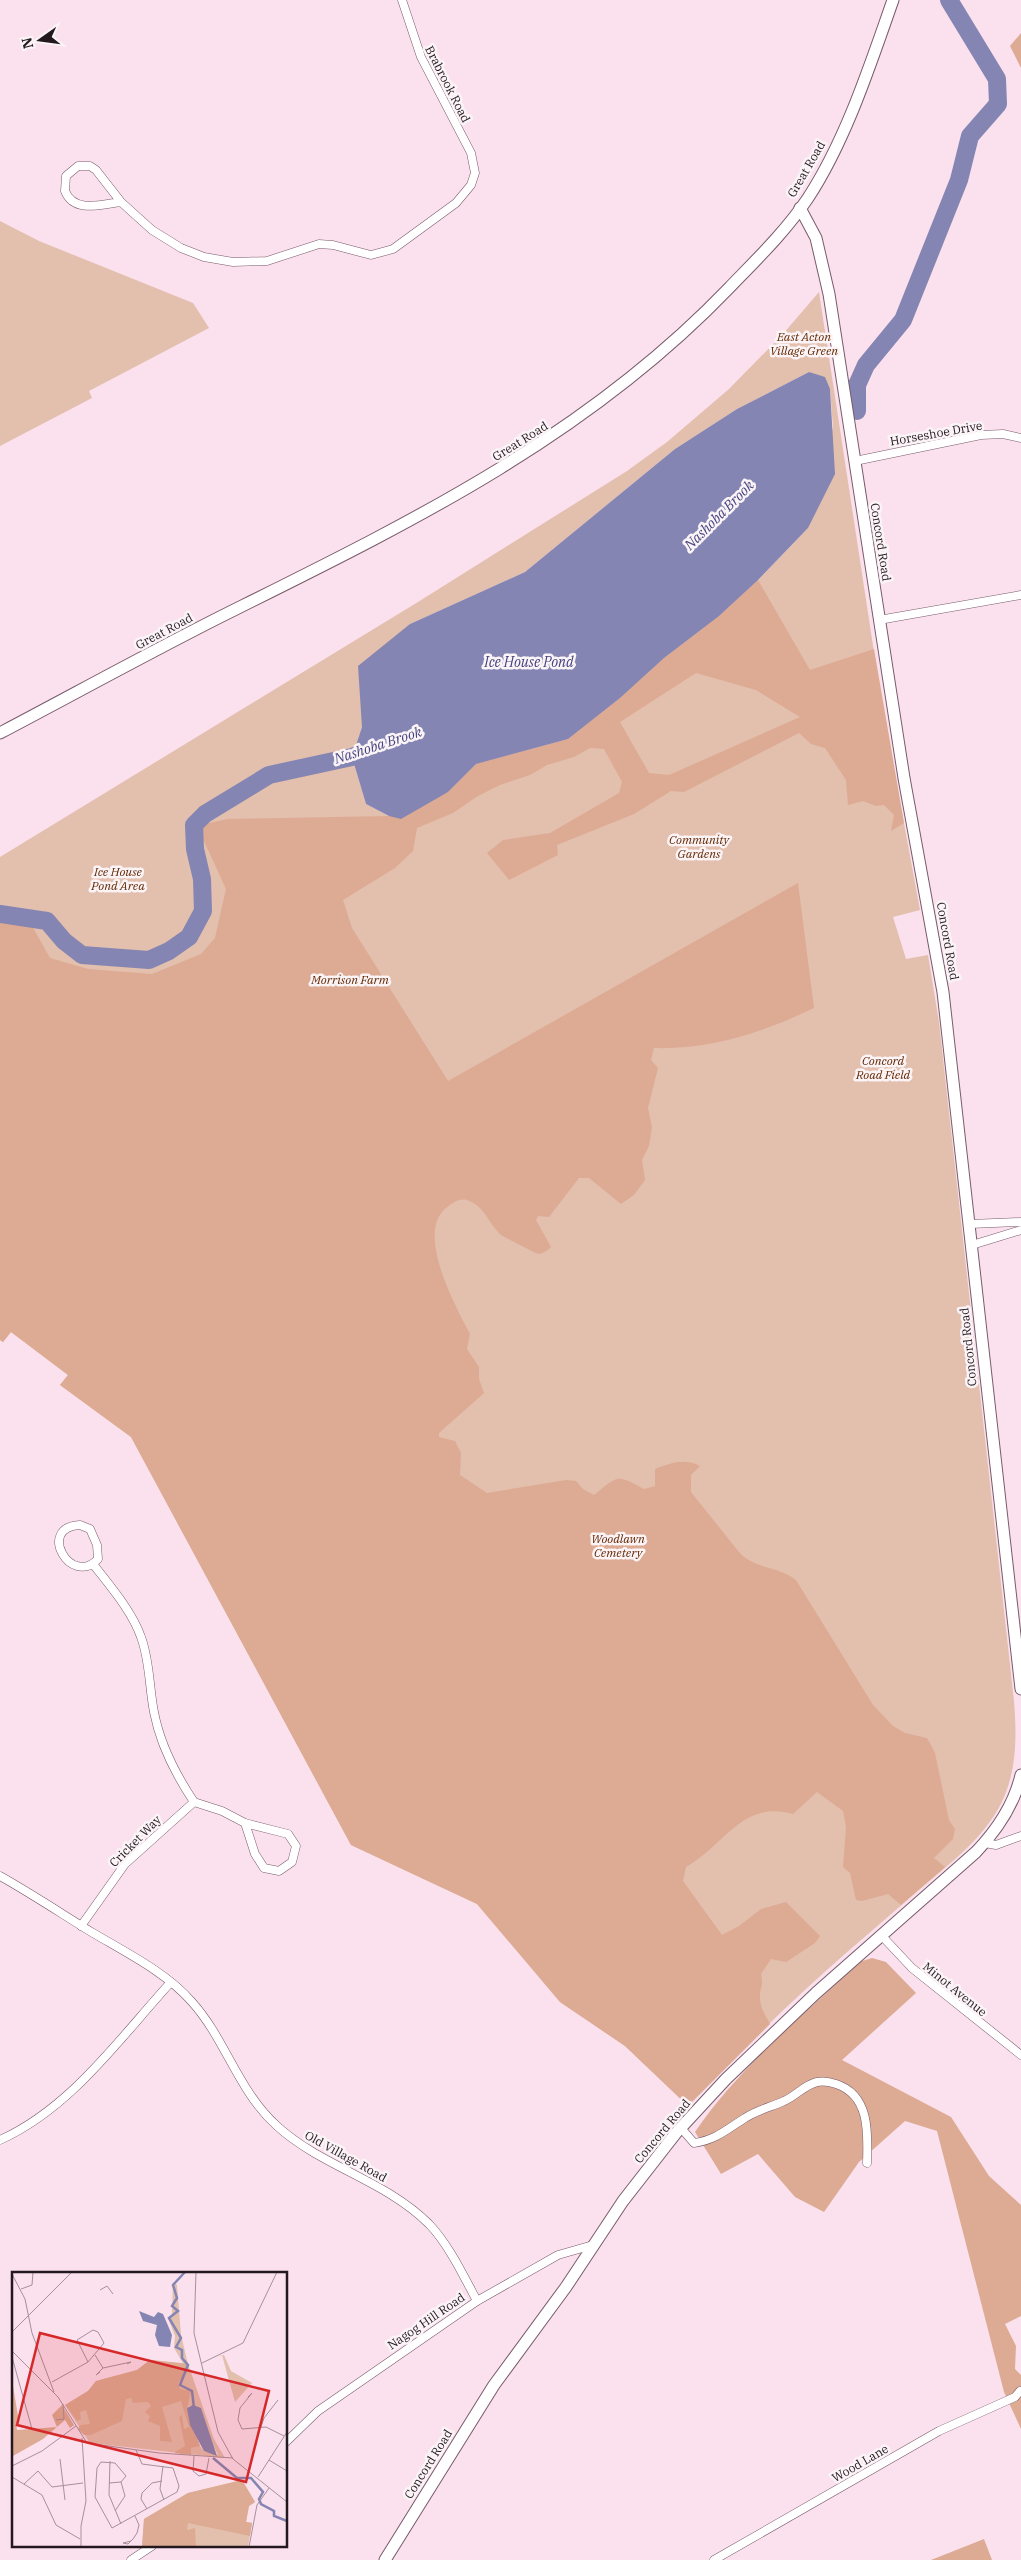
<svg xmlns="http://www.w3.org/2000/svg" width="1021" height="2560" font-family="'IBM Plex Serif',serif">
<rect width="100%" height="100%" fill="#fbe0ee"/>
<!-- green -->
<g fill="#e3bfad" fill-rule="evenodd">
<path d="M0,221L39,241L193,303L209,328L89,391L92,398L0,446Z"/>
<path d="M819,292L881,698L920,910L893,917L906,959L928,955L939,1022L1014,1701C1017,1739 1017,1777 997,1811C979,1841 952,1862 926,1884C899,1907 873,1930 846,1953C791,2001 738,2053 688,2106L625,2046L560,2002L477,1904L351,1845L131,1437L60,1385L68,1375L11,1332L3,1342L0,1340V857L418,602L627,471L667,442L729,389L783,334ZM809,372L830,389L833,427L808,528L758,580L389,816L366,804L352,757L362,727L410,624L525,572L675,449L737,409Z"/>
</g>
<!-- forest -->
<g fill="#ddab93" fill-rule="evenodd">
<path d="M1021,33V68L1010,46Z"/>
<path d="M758,580L810,670L874,649L904,823L891,831L894,815L884,805L876,806L863,801L848,805L846,780L825,748L811,744L799,733L684,792L671,791L634,814L557,845L558,855L509,880L487,853L503,840L550,833L619,793L622,782L604,749L590,748L574,757L547,765L530,775L500,785L478,796L453,813L417,828L413,851L395,868L343,900L352,928L448,1081L798,883L814,1008C764,1032 709,1050 654,1048L651,1060L658,1068L648,1108L652,1127L649,1146L642,1160L645,1180L634,1195L621,1204L589,1178H579L549,1217L538,1216L536,1220L551,1247C548,1250 543,1254 538,1254C535,1253 504,1237 501,1235C488,1223 485,1206 467,1200C459,1198 452,1203 446,1208C415,1233 456,1307 470,1334L467,1349L479,1367V1379L484,1393L439,1433V1437L455,1441L461,1453L460,1475L487,1493L566,1480L576,1481L583,1489L594,1495C619,1475 616,1474 644,1489L655,1486V1469C671,1463 685,1458 700,1466L691,1475V1492L739,1552C754,1569 778,1566 796,1580L873,1705L893,1726L905,1733L927,1738L935,1753L949,1820L955,1829L953,1839L934,1858L945,1867L901,1905L888,1894L862,1901L856,1900L850,1873L843,1867L846,1827L843,1811L817,1792L793,1814C742,1800 726,1844 686,1867L683,1881L722,1935L739,1926L761,1909L786,1902L820,1936L815,1943L786,1962L771,1959L761,1974C764,1988 759,1988 760,1998C760,2008 766,2016 770,2024L688,2106L625,2046L560,2002L477,1904L351,1845L131,1437L60,1385L68,1375L11,1332L3,1342L0,1340V920L31,924L50,958L88,969L152,974L201,954L215,938L226,889L198,828L205,824L227,819L389,816L448,792L476,764L568,739L620,698L664,658L719,616ZM696,673L756,690L800,717L669,775L649,773L620,722Z"/>
<path d="M872,1958L886,1962L916,1993L842,2060L951,2117L989,2176L1021,2205V2316L1005,2324L1016,2346L1015,2369L1021,2375V2429L1004,2392L937,2131L905,2121L859,2162L824,2212L795,2197L758,2154L721,2174L695,2132C739,2067 803,2016 859,1962Z"/>
<path d="M984,2539L992,2560H931Z"/>
</g>
<!-- water -->
<path fill="#8485b3" d="M809,372L825,377L830,389L835,474L808,528L758,580L719,616L664,658L620,698L568,739L476,764L448,792L401,819L389,816L366,804L352,757L362,727L358,666L410,624L525,572L675,449L737,409Z"/>
<g fill="none" stroke-linecap="round" stroke-linejoin="round">
<!-- river -->
<g stroke="#8485b3" stroke-width="18">
<path d="M857,411V385L866,365L903,320L959,180L970,136L998,104L997,79L949,0"/>
<path d="M0,914L47,921L64,941L82,955L149,960L169,951L189,937L203,911L202,879L195,849L194,825L205,814L269,775L352,757L374,749"/>
</g>
<defs>
<g id="street">
<path d="M121,202C103,204 74,214 65,191L66,176L78,166H90L96,170L121,202L152,230L181,248L204,257L233,262L267,261L319,244L333,245L371,255L393,249L456,203L471,185L475,173L471,153L421,57L402,0"/>
<path d="M855,461L981,435L1003,434L1021,438"/>
<path d="M879,620L1021,595"/>
<path d="M970,1224L1021,1222"/>
<path d="M972,1245L1021,1230"/>
<path d="M80,1525L90,1529L97,1545L98,1559C71,1588 36,1527 80,1525Z"/>
<path d="M93,1564C110,1586 132,1611 141,1637C150,1661 149,1687 154,1712C160,1744 176,1775 194,1802L222,1811L245,1823L288,1834L296,1846L292,1862L279,1871L264,1868L255,1854L245,1823"/>
<path d="M985,1843L996,1845L1021,1836"/>
<path d="M0,1876C32,1894 62,1914 93,1933C127,1953 167,1973 192,2002C226,2040 238,2091 277,2126C322,2167 385,2180 429,2224C449,2245 463,2275 477,2301"/>
<path d="M81,1926L125,1864L194,1802"/>
<path d="M881,1935L912,1968L1021,2055"/>
<path d="M681,2128L694,2143C716,2140 727,2129 745,2118C757,2110 771,2107 784,2101C796,2096 804,2085 817,2082C823,2081 830,2082 836,2084C870,2095 868,2133 867,2163"/>
<path d="M0,2140C71,2108 119,2039 171,1982"/>
<path d="M286,2442L318,2411L477,2301L558,2255L593,2245"/>
<path d="M131,2560L152,2546"/>
<path d="M714,2560L939,2431L1015,2397L1020,2391"/>
</g>
<g id="secondary">
<path d="M800,208L816,238L829,294L904,778L943,992L1021,1689"/>
<path d="M0,733C76,693 152,651 228,613C411,522 586,437 729,288C756,260 786,231 808,198C846,140 870,65 893,0"/>
<path d="M385,2560L494,2385L566,2287L623,2201L676,2133L726,2079L816,1993L976,1852C997,1830 1014,1805 1021,1775"/>
</g>
</defs>
<!-- street casing -->
<use href="#street" stroke="#785b6a" stroke-width="9"/>
<!-- secondary casing -->
<use href="#secondary" stroke="#785b6a" stroke-width="13"/>
<!-- street -->
<use href="#street" stroke="#fff" stroke-width="8"/>
<!-- secondary -->
<use href="#secondary" stroke="#fff" stroke-width="11"/>
</g>
<g text-anchor="middle" dominant-baseline="central" stroke-width="5" stroke-linejoin="round" paint-order="stroke">
<!-- street labels -->
<g font-size="12" fill="#24181f" stroke="#fbf4f7">
<text transform="translate(448 84) rotate(63)">Brabrook Road</text>
<text transform="translate(806 169) rotate(-60)">Great Road</text>
<text transform="translate(936 433) rotate(-10)">Horseshoe Drive</text>
<text transform="translate(520 441) rotate(-32)">Great Road</text>
<text transform="translate(881 542) rotate(81)">Concord Road</text>
<text transform="translate(164 631) rotate(-28)">Great Road</text>
<text transform="translate(948 941) rotate(80)">Concord Road</text>
<text transform="translate(968 1347) rotate(-96)">Concord Road</text>
<text transform="translate(135 1841) rotate(-45)">Cricket Way</text>
<text transform="translate(955 1989) rotate(39)">Minot Avenue</text>
<text transform="translate(662 2131) rotate(-50)">Concord Road</text>
<text transform="translate(346 2156) rotate(29)">Old Village Road</text>
<text transform="translate(426 2321) rotate(-34)">Nagog Hill Road</text>
<text transform="translate(860 2463) rotate(-30)">Wood Lane</text>
<text transform="translate(428 2464) rotate(-58)">Concord Road</text>
</g>
<!-- park labels -->
<g font-size="12" font-style="italic" fill="#642801" stroke="#fbf4f7">
<text x="804" y="336">East Acton<tspan x="804" dy="14">Village Green</tspan></text>
<text x="699" y="839">Community<tspan x="699" dy="14">Gardens</tspan></text>
<text x="118" y="871">Ice House<tspan x="118" dy="14">Pond Area</tspan></text>
<text x="350" y="979">Morrison Farm</text>
<text x="883" y="1060">Concord<tspan x="883" dy="14">Road Field</tspan></text>
<text x="618" y="1538">Woodlawn<tspan x="618" dy="14">Cemetery</tspan></text>
</g>
<!-- water labels -->
<g font-size="14" font-style="italic" fill="#44427e" stroke="#fbf4f7">
<text transform="translate(719 515) rotate(-45)">Nashoba Brook</text>
<text x="529" y="662">Ice House Pond</text>
<text transform="translate(378 745) rotate(-18)">Nashoba Brook</text>
</g>
</g>
<!-- overview -->
<g transform="translate(12 2272)">
<rect width="275" height="275" fill="#fbe0ee"/>
<path d="M161,10L165,13L169,63L176,92L202,167L213,186L78,171L53,133L76,119L84,109L125,98L138,88L171,91L162,76L163,64L156,46L160,42ZM177,134L184,135L206,183L192,179L188,174L178,153ZM210,83L204,85L212,83L219,99L240,111L223,130ZM230,208L243,230L237,234L234,250L240,251L236,275H130L132,247L176,221Z" fill="#e3bfad" fill-rule="evenodd"/>
<path d="M138,88L175,92L174,101L166,111L168,117L179,119L175,136L188,174L179,176V183L163,181V180L173,174L167,145L170,143L172,157L177,155L169,129L150,135L160,170L148,169V154L136,149L138,144L133,140L139,134L136,130L121,131L119,126L114,127L110,149L79,163H72L66,157L68,153L78,152L74,138L68,140L69,147L65,149L53,133L76,119L84,109L125,98ZM0,108L7,150L4,151L5,158L45,155L40,143L50,133L62,153L58,156L53,148L31,167L1,184L0,193ZM230,208L243,230L237,234L234,250L240,251L238,264L176,251L175,258L183,256L184,275H130L132,247L176,221Z" fill="#ddab93"/>
<path d="M127,39L142,45L146,40L151,42L160,63L158,75L147,74L143,63L145,53L131,49ZM181,133L189,136L205,184L192,179L178,153L175,136Z" fill="#8485b3"/>
<path fill="none" stroke="#8485b3" stroke-width="2.5" d="M173,0L161,13L165,26L160,34L166,39L157,46L169,66L164,75L170,78V86L176,93L168,113L180,119L182,136M201,186L225,206H239L251,220L247,227L249,232L262,239V244L275,249"/>
<path fill="none" stroke="#a5909b" stroke-width="1" d="M184,0L182,61L206,160L221,187L275,230M0,2L13,27L20,61L42,120M9,17L20,13L21,0M88,18L95,14L101,22M0,60L60,0M0,79L46,125L75,171L147,181L221,186M83,83L91,96M0,85L20,157M190,91L231,71L265,0M88,100L84,103L91,96L119,90L115,92M40,110L76,90L65,68L81,58L86,60L92,71L76,90M236,125L240,121L228,136L226,148L230,157L254,155L272,164M44,148L52,147L51,132M249,155L252,146L266,128M182,184L181,199L187,204L194,202L197,186M48,187L53,228M257,188L275,199M98,189L97,223L109,252M0,194L30,179L64,154M151,194L148,217L152,228M0,205L30,223L44,253L68,267M246,205L275,160M97,211L109,210L114,204L103,191L89,190L85,196L83,225L100,256L165,220L167,214L161,196L130,192L124,178M12,212L26,199L40,215L71,211M135,237L129,227L130,221L140,211L150,209M103,239L113,224L109,210M119,269L111,271L116,272L121,267L125,261L127,253L123,244M69,275V254L74,229L70,166M237,275L245,233L257,216"/>
<path fill="#d62828" fill-opacity="0.15" stroke="#d62828" stroke-width="2.5" d="M28,61L257,119L234,210L5,153Z"/>
<rect width="275" height="275" fill="none" stroke="#24181f" stroke-width="2.5"/>
</g>
<!-- north arrow -->
<g transform="translate(40 40) rotate(256)" stroke="#fbf4f7" stroke-width="4" paint-order="stroke">
<path d="M0-4L9 19L0 12L-9 19Z" fill="#24181f"/>
<text y="-8" font-size="14" font-weight="bold" text-anchor="middle" fill="#24181f">N</text>
</g>
</svg>
